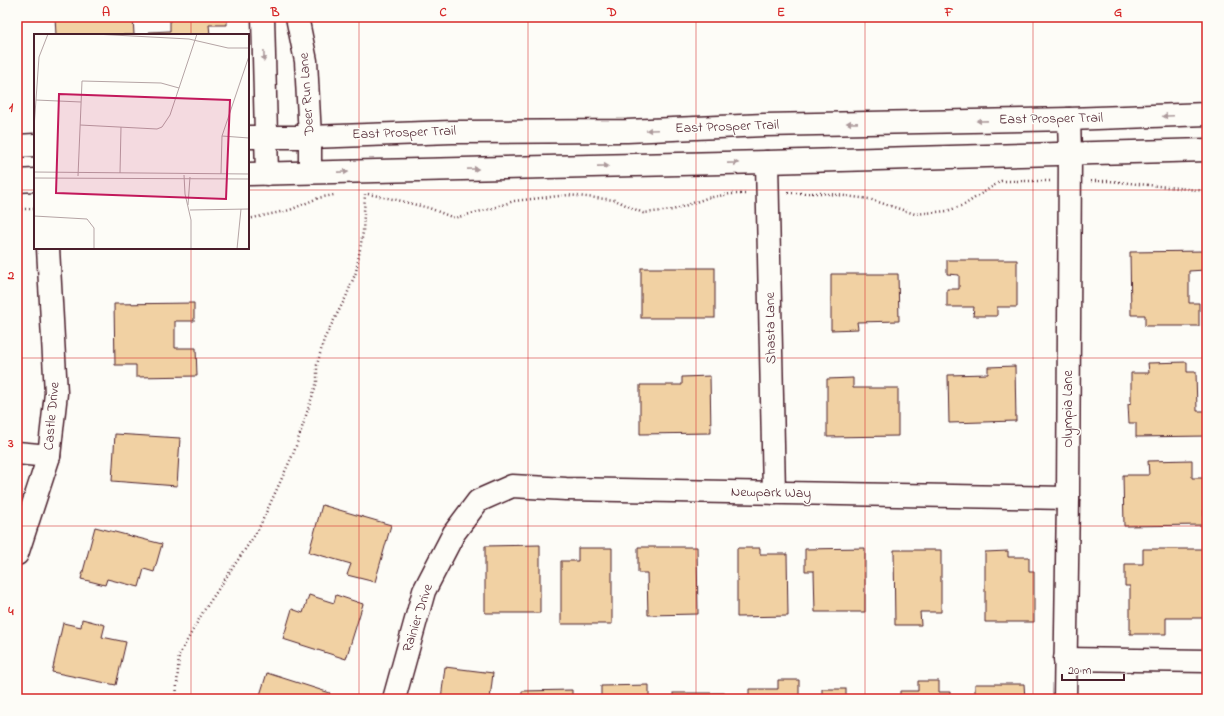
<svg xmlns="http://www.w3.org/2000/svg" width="1224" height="716" font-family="'Indie Flower',sans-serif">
<rect width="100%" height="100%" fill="#fdfcf7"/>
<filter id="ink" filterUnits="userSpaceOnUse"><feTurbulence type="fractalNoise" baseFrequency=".025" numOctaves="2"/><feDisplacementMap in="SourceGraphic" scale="8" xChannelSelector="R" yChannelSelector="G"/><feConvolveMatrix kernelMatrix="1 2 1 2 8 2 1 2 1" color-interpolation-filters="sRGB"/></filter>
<g filter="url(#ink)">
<!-- building -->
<g fill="#f1d1a3" stroke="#4a1f2b">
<path d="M55,17H133L134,35H56Z"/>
<path d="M170,17H227V25H209L210,35H150L149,32L170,31Z"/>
<path d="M1205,251V270L1189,271V303H1199V326H1145V315H1131L1130,252Z"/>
<path d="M947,260H1017V307H997V316H973L974,307H947V289H959V275L947,274Z"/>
<rect x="641" y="268" width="74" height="50"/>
<path d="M831,274H898L899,321L857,322L858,329L831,330Z"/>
<path d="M194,303V321H175V348H196L197,376L136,377V365H115L114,304Z"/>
<path d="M1187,362V372H1196L1197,411H1206L1207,436L1136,437V423H1129L1128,404L1131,403V373H1149L1148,363Z"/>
<path d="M1015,366L1016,421L949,423L948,375L988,374V367Z"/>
<path d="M710,376L711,433L640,434V385H682V377Z"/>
<path d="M853,378V388H898V436L827,437V379Z"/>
<path d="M115,434L180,438L177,486L112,481Z"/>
<path d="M1192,460V478H1203L1204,525L1124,526L1123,475H1149L1148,461Z"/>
<path d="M322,505L391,525L375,582L347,575L351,564L309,552Z"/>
<path d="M95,527L162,544L154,572L144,569L139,587L107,579L105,585L81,579Z"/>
<path d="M540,545V613H485V546Z"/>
<path d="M638,547H697L698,614L648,615L647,573H638Z"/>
<path d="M578,548H612V624H561V561H578Z"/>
<path d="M737,548H760V554H787L788,616L737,617Z"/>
<path d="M865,548V612H815L814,571H805V549Z"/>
<path d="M1143,549H1205V618H1166V634H1130V586H1125V564H1143Z"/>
<path d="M894,550H941V612H920L921,625H895Z"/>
<path d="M1008,551V557H1029V571H1034V622H985V552Z"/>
<path d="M309,595L334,603L336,595L363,604L346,659L283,639L292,609L303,613Z"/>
<path d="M82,619L105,625L102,637L126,642L116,685L52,672L63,623L81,627Z"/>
<path d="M445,667L493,673L490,699H441Z"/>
<path d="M267,673L330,693L328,699H267L268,697L260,695Z"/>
<path d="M778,680H799V699H749V689H778Z"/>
<path d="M918,681H939V692H950V699H900V691H918Z"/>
<path d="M975,684H1024L1025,699H975Z"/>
<path d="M649,685V699H601V686Z"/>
<rect x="822" y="689" width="24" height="10"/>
<path d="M572,690V699H522V691Z"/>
<rect x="673" y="693" width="51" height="6"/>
</g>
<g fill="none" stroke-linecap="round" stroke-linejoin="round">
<defs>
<g id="minor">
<path d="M263,17L267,174"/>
<path d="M297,17L306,61L310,137V172"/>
<path d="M767,162L774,493"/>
<path d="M17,453L49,456"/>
<path d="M17,554L49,456L56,393L48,248"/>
<path d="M1065,659L1207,661"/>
<path d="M394,699L424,591L454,533L478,501L512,486L566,489L1068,498"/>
<path d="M1065,699L1068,498L1070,154L1069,119"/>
</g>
<g id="secondary">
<path d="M248,137H310L452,132L627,131L764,125L1069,119L1207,114"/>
<path d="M17,146L35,145"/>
<path d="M248,174L767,162L1207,150"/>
<path d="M17,181L35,180"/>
</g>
</defs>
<!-- minor casing -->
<use href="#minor" stroke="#4a1f2b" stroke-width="25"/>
<!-- secondary casing -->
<use href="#secondary" stroke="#4a1f2b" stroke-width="25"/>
<!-- path -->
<g stroke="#4a1f2b" stroke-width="2.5" stroke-dasharray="1 3" stroke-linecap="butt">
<path d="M1091,181H1109L1207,191"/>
<path d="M788,193H821L869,199L915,214L947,211L964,205L1001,181H1050"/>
<path d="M368,194L393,199L429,208L454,218L490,209L514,201L568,195L615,200L643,213L673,210L707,198L730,194H747"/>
<path d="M17,209H35"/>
<path d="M248,219L290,210L318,198L334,195"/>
<path d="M176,699L179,655L203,612L258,530L294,452L317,382V365L324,339L346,297L356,272L363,232L365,194"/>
</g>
<!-- minor -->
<use href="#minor" stroke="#fdfcf7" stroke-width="22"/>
<!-- secondary -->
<use href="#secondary" stroke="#fdfcf7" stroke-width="22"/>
</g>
<!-- one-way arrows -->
<defs><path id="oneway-solid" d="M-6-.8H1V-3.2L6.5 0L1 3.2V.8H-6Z"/></defs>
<g fill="#ac999b">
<use href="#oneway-solid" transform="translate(264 56) rotate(89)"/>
<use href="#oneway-solid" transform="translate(1168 116) rotate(178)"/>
<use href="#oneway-solid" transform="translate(982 121) rotate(179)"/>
<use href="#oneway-solid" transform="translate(852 123) rotate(179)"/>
<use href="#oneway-solid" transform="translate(652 130) rotate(178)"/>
<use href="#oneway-solid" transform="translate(733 163) rotate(-1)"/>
<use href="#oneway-solid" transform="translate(603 166) rotate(-1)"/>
<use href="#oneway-solid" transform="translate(473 169) rotate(-1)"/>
<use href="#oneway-solid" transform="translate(343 172) rotate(-1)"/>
</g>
</g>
<!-- grid -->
<path fill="none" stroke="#d62828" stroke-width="1" stroke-opacity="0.55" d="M191,17V35M359,17V699M528,17V699M696,17V699M865,17V699M1033,17V699M17,190H35M248,190H1207M191,248V699M17,358H1207M17,526H1207"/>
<g text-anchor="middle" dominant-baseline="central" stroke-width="3" stroke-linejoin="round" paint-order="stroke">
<!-- street labels -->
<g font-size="14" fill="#4a1f2b" stroke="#fdfcf7">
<text transform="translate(307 94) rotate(-94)">Deer Run Lane</text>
<text transform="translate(1051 119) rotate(-1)">East Prosper Trail</text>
<text transform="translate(727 127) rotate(-2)">East Prosper Trail</text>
<text transform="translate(404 133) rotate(-2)">East Prosper Trail</text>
<text transform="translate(771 328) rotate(-91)">Shasta Lane</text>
<text transform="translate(1068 409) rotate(-90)">Olympia Lane</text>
<text transform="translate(52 416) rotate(-85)">Castle Drive</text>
<text transform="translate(771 493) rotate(1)">Newpark Way</text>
<text transform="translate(418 618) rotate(-72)">Rainier Drive</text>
</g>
</g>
<!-- overview -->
<g transform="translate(34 34)">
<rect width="215" height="215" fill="#fdfcf7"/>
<path fill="none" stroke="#b5a4a5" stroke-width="1" d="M60,0L155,5L194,14H215M2,66L47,68M46,91L123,95L128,93L136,81L163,0M0,94L5,23L14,0M188,102L215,104M0,138L215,140M86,139L87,93M187,140L188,102L215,22M150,141L151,160L157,186V215M44,142L48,47L127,49L145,54M0,144L215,145M154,171L156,143M156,176L215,175M0,182L53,185L60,194V215M203,215L207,175"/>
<path fill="#c2185b" fill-opacity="0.15" stroke="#c2185b" stroke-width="2" d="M25,60L196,66L192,165L22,159Z"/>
<rect width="215" height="215" fill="none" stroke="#4a1f2b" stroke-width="2"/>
</g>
<!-- margin -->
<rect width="1224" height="716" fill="none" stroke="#fdfcf7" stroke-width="44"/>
<!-- scale -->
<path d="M1062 674v6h62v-6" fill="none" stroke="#4a1f2b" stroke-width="2"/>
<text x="1068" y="674" font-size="12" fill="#4a1f2b" stroke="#fdfcf7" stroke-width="3" paint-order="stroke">20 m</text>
<rect x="22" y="22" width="1180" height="672" fill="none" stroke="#d62828" stroke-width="1.5"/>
<g font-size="13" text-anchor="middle" font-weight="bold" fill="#d62828">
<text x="106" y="16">A</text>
<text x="275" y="16">B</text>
<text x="443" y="16">C</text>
<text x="612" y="16">D</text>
<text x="781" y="16">E</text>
<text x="949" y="16">F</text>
<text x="1118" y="16">G</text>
<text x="11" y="111">1</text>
<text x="11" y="279">2</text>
<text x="11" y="447">3</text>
<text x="11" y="615">4</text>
</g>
</svg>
